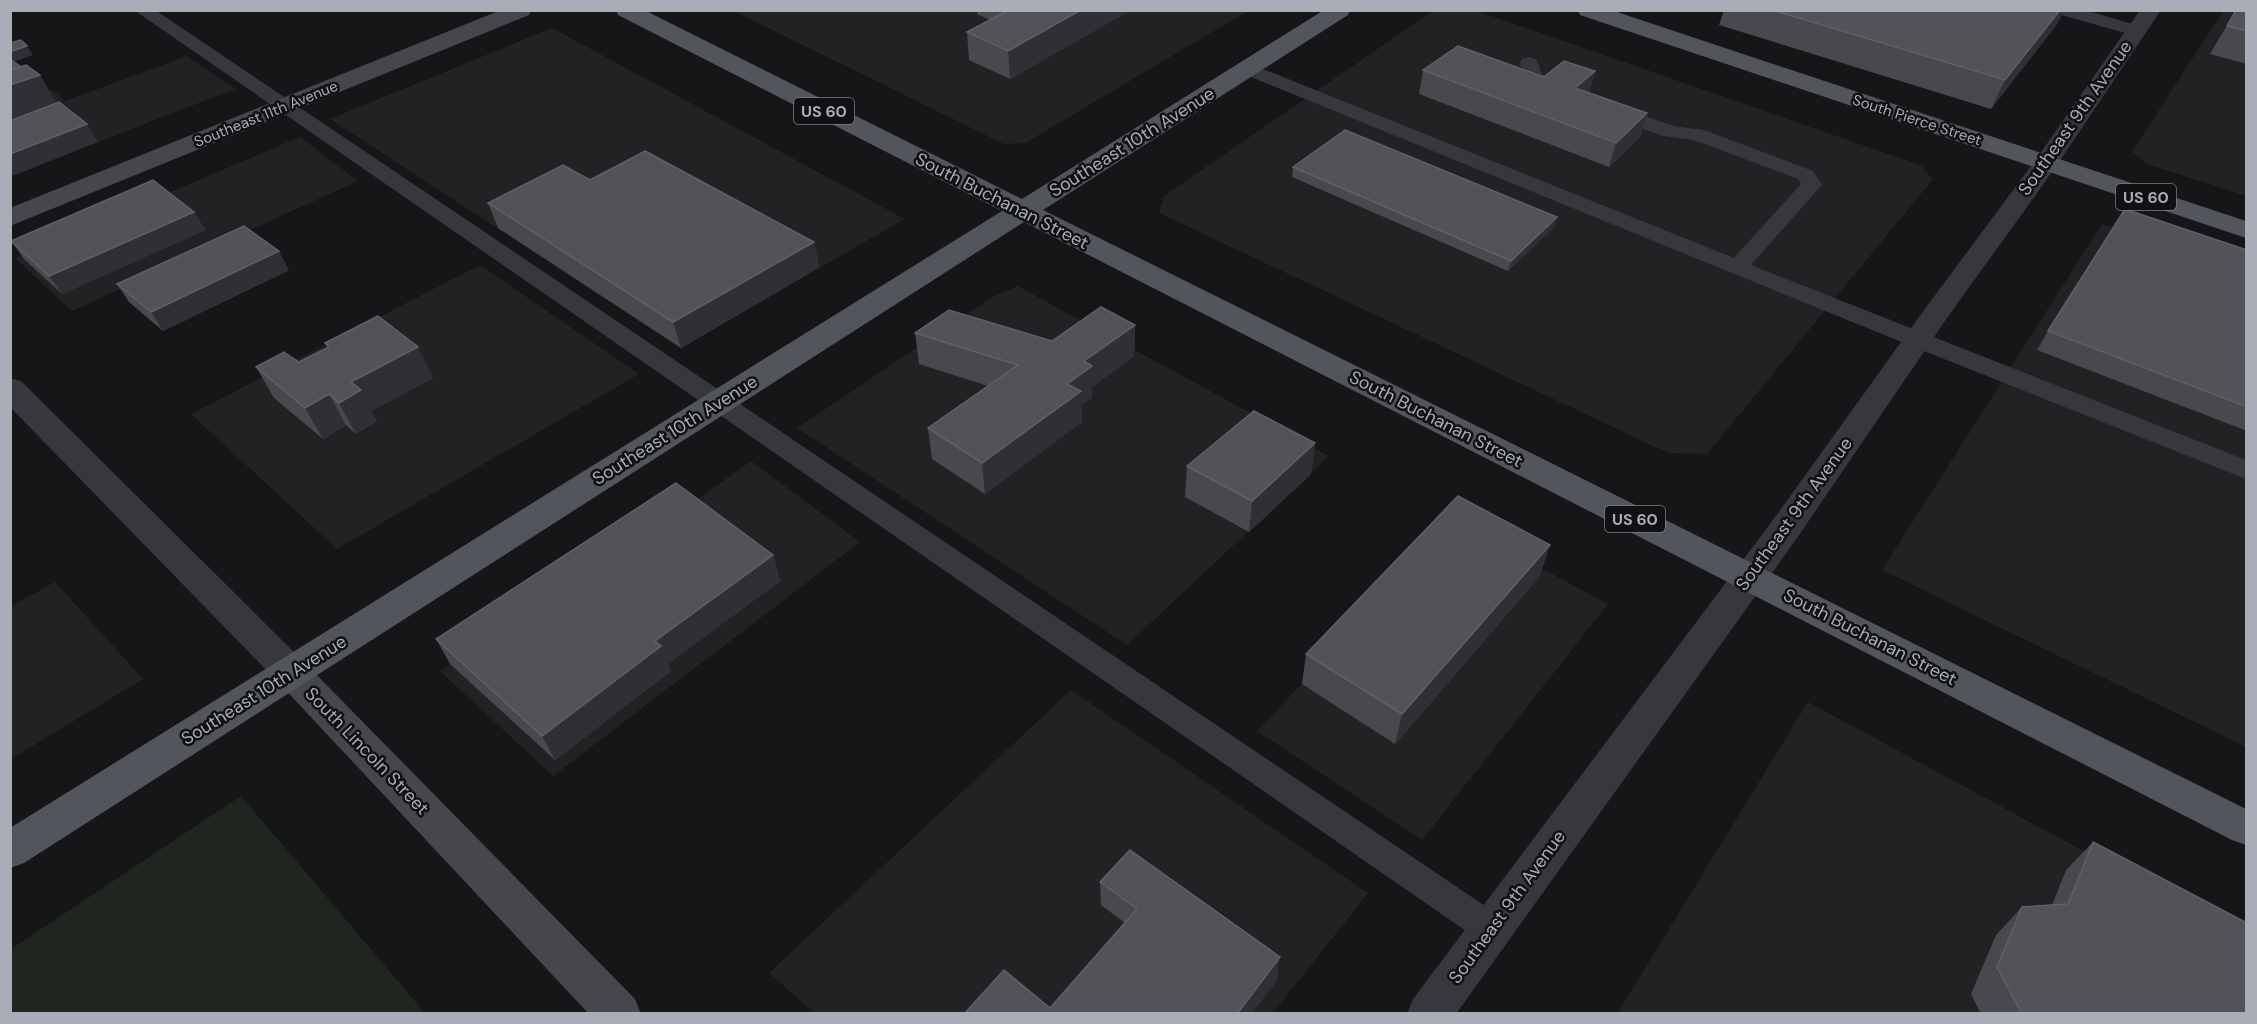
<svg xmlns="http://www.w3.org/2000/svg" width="2257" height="1024" font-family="'DM Sans',sans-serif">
<rect width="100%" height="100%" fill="#161618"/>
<!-- built -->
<g fill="#222225">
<path d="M1434,10L1477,11L1920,165L1933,179L1707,454L1668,453L1159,213L1164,196Z"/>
<path d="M734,11H1248L1025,143L1004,144Z"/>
<path d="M2223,11H2246V196L2147,164L2132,152Z"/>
<path d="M552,28L905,219L681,348L330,119Z"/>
<path d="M187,56L235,89L98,142L11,105L52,90L65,101Z"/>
<path d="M300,137L358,181L72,311L15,258Z"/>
<path d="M2102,224L2246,273V747L1882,570Z"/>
<path d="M480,265L639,374L337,549L191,414Z"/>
<path d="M1018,286L1329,456L1127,645L797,428L994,296Z"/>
<path d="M751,461L860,542L553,776L440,671L684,509Z"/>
<path d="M1456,522L1608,604L1422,840L1257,731Z"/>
<path d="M55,582L143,679L11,759V606Z"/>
<path d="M1071,690L1368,893L1273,1013H814L769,973Z"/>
<path d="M1808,702L2246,939V1013L1617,1014Z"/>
</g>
<!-- green -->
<path fill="#1e261f" d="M241,796L425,1013H11V949Z"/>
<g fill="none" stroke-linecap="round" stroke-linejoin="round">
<!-- service -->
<g fill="#37383d" fill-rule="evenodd">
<path d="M134,10H155L1503,918L1508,929L1503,940L1491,945L1479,940Z"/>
<path d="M2056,10H2085L2142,27L2145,31L2142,35L2136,36L2058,14Z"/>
<path d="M1529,57L1536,59L1542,74L1566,88L1569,92L1566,96C1545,101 1524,83 1520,63L1522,59Z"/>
<path d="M1248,63L1734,258L1801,184L1798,179L1694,140L1663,136L1603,114L1600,110L1603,106H1617L1673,126L1704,130L1813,171L1822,185L1751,265L2246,460V479L1909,345L1241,73L1239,69L1241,65Z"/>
</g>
<!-- tertiary -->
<g fill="#37383d" fill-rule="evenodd">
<path d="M2140,10H2161L2055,168L1947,318L1797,538L1456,1014H1407L1413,999L1773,520L1927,306L2037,158Z"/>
<path d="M10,378L21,381L304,662L309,672L304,682L291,687L278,682L10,407Z"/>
</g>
<!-- secondary -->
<g fill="#45474d" fill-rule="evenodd">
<path d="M501,10H531L529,15L10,226V208Z"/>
<path d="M291,657L304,662L635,999L641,1014H589L278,682L273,672L278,662Z"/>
</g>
<!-- primary -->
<g fill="#53555c" fill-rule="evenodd">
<path d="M616,10H644L1022,199L1324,10H1350L1348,15L1043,210L2246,809V845L2232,840L1024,222L24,863L10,868V828L1002,211L618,15Z"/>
<path d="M1578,10H1611L2246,221V238L1580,15Z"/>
</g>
</g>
<!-- wall -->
<g fill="#47494d">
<path d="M977,10H1131L1010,79L969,60L967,32L990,20L977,14Z"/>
<path d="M1724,10H2064L2057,24L1991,109L1719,25Z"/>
<path d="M2236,10H2247V64L2210,54Z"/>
<path d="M1423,70L1544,77L1595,71L1589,93L1640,137L1609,167L1419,94Z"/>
<path d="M1293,167L1557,217L1554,227L1508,271L1292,177Z"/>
<path d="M590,180L814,242L819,267L681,348L498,228L488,203Z"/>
<path d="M194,212L205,230L62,294L24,259L11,241Z"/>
<path d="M2247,250V431L2037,350L2048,331Z"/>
<path d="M289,270L163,331L129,302L117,284Z"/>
<path d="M1135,325L1134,356L1092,387V397L1081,405L1082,422L985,494L932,459L928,428L988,386L919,364L915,333L1052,341Z"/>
<path d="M325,343L433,378L371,411L377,421L356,434L346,425L323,439L274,398L256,367L299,362L328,348Z"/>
<path d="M1315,443L1311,474L1249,532L1185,497L1187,466Z"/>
<path d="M773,555L780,581L668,664L671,671L555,760L450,664L436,639Z"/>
<path d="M1540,576L1395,744L1302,684L1306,654Z"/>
<path d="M2093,842L2247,1014H1981L1971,994L1996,935L2022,907L2052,905L2066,870Z"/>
<path d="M1100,882L1277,980L1251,1014H964L1050,1008L1125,923L1101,905Z"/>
</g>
<!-- shaded-wall -->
<g fill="#2f3033">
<path d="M1081,10H1131L1010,79L1008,51Z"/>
<path d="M2060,10H2064L2057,24L1991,109L2005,80Z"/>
<path d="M27,46L33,55L10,63V52Z"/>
<path d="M1595,71L1589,95L1575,88Z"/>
<path d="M40,75L57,104L10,121V84Z"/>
<path d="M1647,113L1640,137L1609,167L1616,143Z"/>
<path d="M87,124L98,142L10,177V154Z"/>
<path d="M194,212L205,230L62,294L49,276Z"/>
<path d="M1557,217L1554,227L1508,271L1511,261Z"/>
<path d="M814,242L819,267L681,348L673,322Z"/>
<path d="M279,251L289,270L163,331L151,312Z"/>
<path d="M1135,325L1134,356L1092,387V397L1081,405L1082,422L985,494L982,463L1067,384L1084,361Z"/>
<path d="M418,347L433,378L371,411L377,421L356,434L339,403L351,382Z"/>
<path d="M329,394L346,425L323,439L305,408Z"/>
<path d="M1315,443L1311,474L1249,532L1252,501Z"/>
<path d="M1550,545L1540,576L1395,744L1402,714Z"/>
<path d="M773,555L780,581L668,664L671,671L555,760L542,736L655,641Z"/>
<path d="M1280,957L1277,980L1251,1014H1237Z"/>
</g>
<!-- building -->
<g fill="#525359" stroke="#5f6168" stroke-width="1.5">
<path d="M1009,10H1081L1008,51L967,32Z"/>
<path d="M1772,10H2060L2005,80Z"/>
<path d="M2236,10H2247V31L2227,26Z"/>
<path d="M21,40L27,46L10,52V43Z"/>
<path d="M1458,46L1544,77L1564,61L1595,71L1575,88L1647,113L1616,143L1423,70Z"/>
<path d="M10,59L21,67L10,70Z"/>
<path d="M26,65L40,75L10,85V70Z"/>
<path d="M59,102L87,124L10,154V121Z"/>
<path d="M1345,130L1557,217L1511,261L1293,167Z"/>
<path d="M645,151L814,242L673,322L488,203L563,165L590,180Z"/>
<path d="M153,180L194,212L49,276L11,241Z"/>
<path d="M2125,209L2247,250V407L2048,331Z"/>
<path d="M244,226L279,251L151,312L117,284Z"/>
<path d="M1101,307L1135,325L1084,361L1092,366L1067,384L1081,391L982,463L928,428L1018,365L915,333L949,310L1052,341Z"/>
<path d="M378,316L418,347L351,382L361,390L339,403L329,394L305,408L256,367L284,352L299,362L329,347L325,343Z"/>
<path d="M1254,411L1315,443L1252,501L1187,466Z"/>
<path d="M676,483L773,555L655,641L661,646L542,736L436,639Z"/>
<path d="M1458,496L1550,545L1402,714L1306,654Z"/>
<path d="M2093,842L2247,923V1014H2022L1997,967L2022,907L2068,904Z"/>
<path d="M1130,850L1280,957L1237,1014H964L1004,970L1050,1008L1137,909L1100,882Z"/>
</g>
<g text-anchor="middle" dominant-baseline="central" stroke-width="5" stroke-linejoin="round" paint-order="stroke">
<!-- far-street labels -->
<g font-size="15" fill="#a8adb8" stroke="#111113">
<text transform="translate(266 114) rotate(-22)">Southeast 11th Avenue</text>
<text transform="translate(1917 120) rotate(18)">South Pierce Street</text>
</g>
<!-- shield labels -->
<g fill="#111113" stroke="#7b7e86" stroke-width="1.5">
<rect x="794" y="98" width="60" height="26" rx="4.5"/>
<rect x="2116" y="184" width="60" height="26" rx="4.5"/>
<rect x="1605" y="506" width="60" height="26" rx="4.5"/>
</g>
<g font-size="16" font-weight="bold" fill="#a8adb8">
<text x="824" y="111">US 60</text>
<text x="2146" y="197">US 60</text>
<text x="1635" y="519">US 60</text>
</g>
<!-- street labels -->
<g font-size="18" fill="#a8adb8" stroke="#111113">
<text transform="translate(2075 118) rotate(-55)">Southeast 9th Avenue</text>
<text transform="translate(1132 142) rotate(-32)">Southeast 10th Avenue</text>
<text transform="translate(1002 201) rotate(27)">South Buchanan Street</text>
<text transform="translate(1436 419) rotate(27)">South Buchanan Street</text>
<text transform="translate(675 430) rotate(-32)">Southeast 10th Avenue</text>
<text transform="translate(1794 514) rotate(-54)">Southeast 9th Avenue</text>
<text transform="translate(1870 637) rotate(27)">South Buchanan Street</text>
<text transform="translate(264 690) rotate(-32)">Southeast 10th Avenue</text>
<text transform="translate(367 751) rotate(46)">South Lincoln Street</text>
<text transform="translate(1507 907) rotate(-54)">Southeast 9th Avenue</text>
</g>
</g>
<!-- border -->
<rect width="2257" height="1024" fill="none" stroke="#a8adb8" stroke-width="24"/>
</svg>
